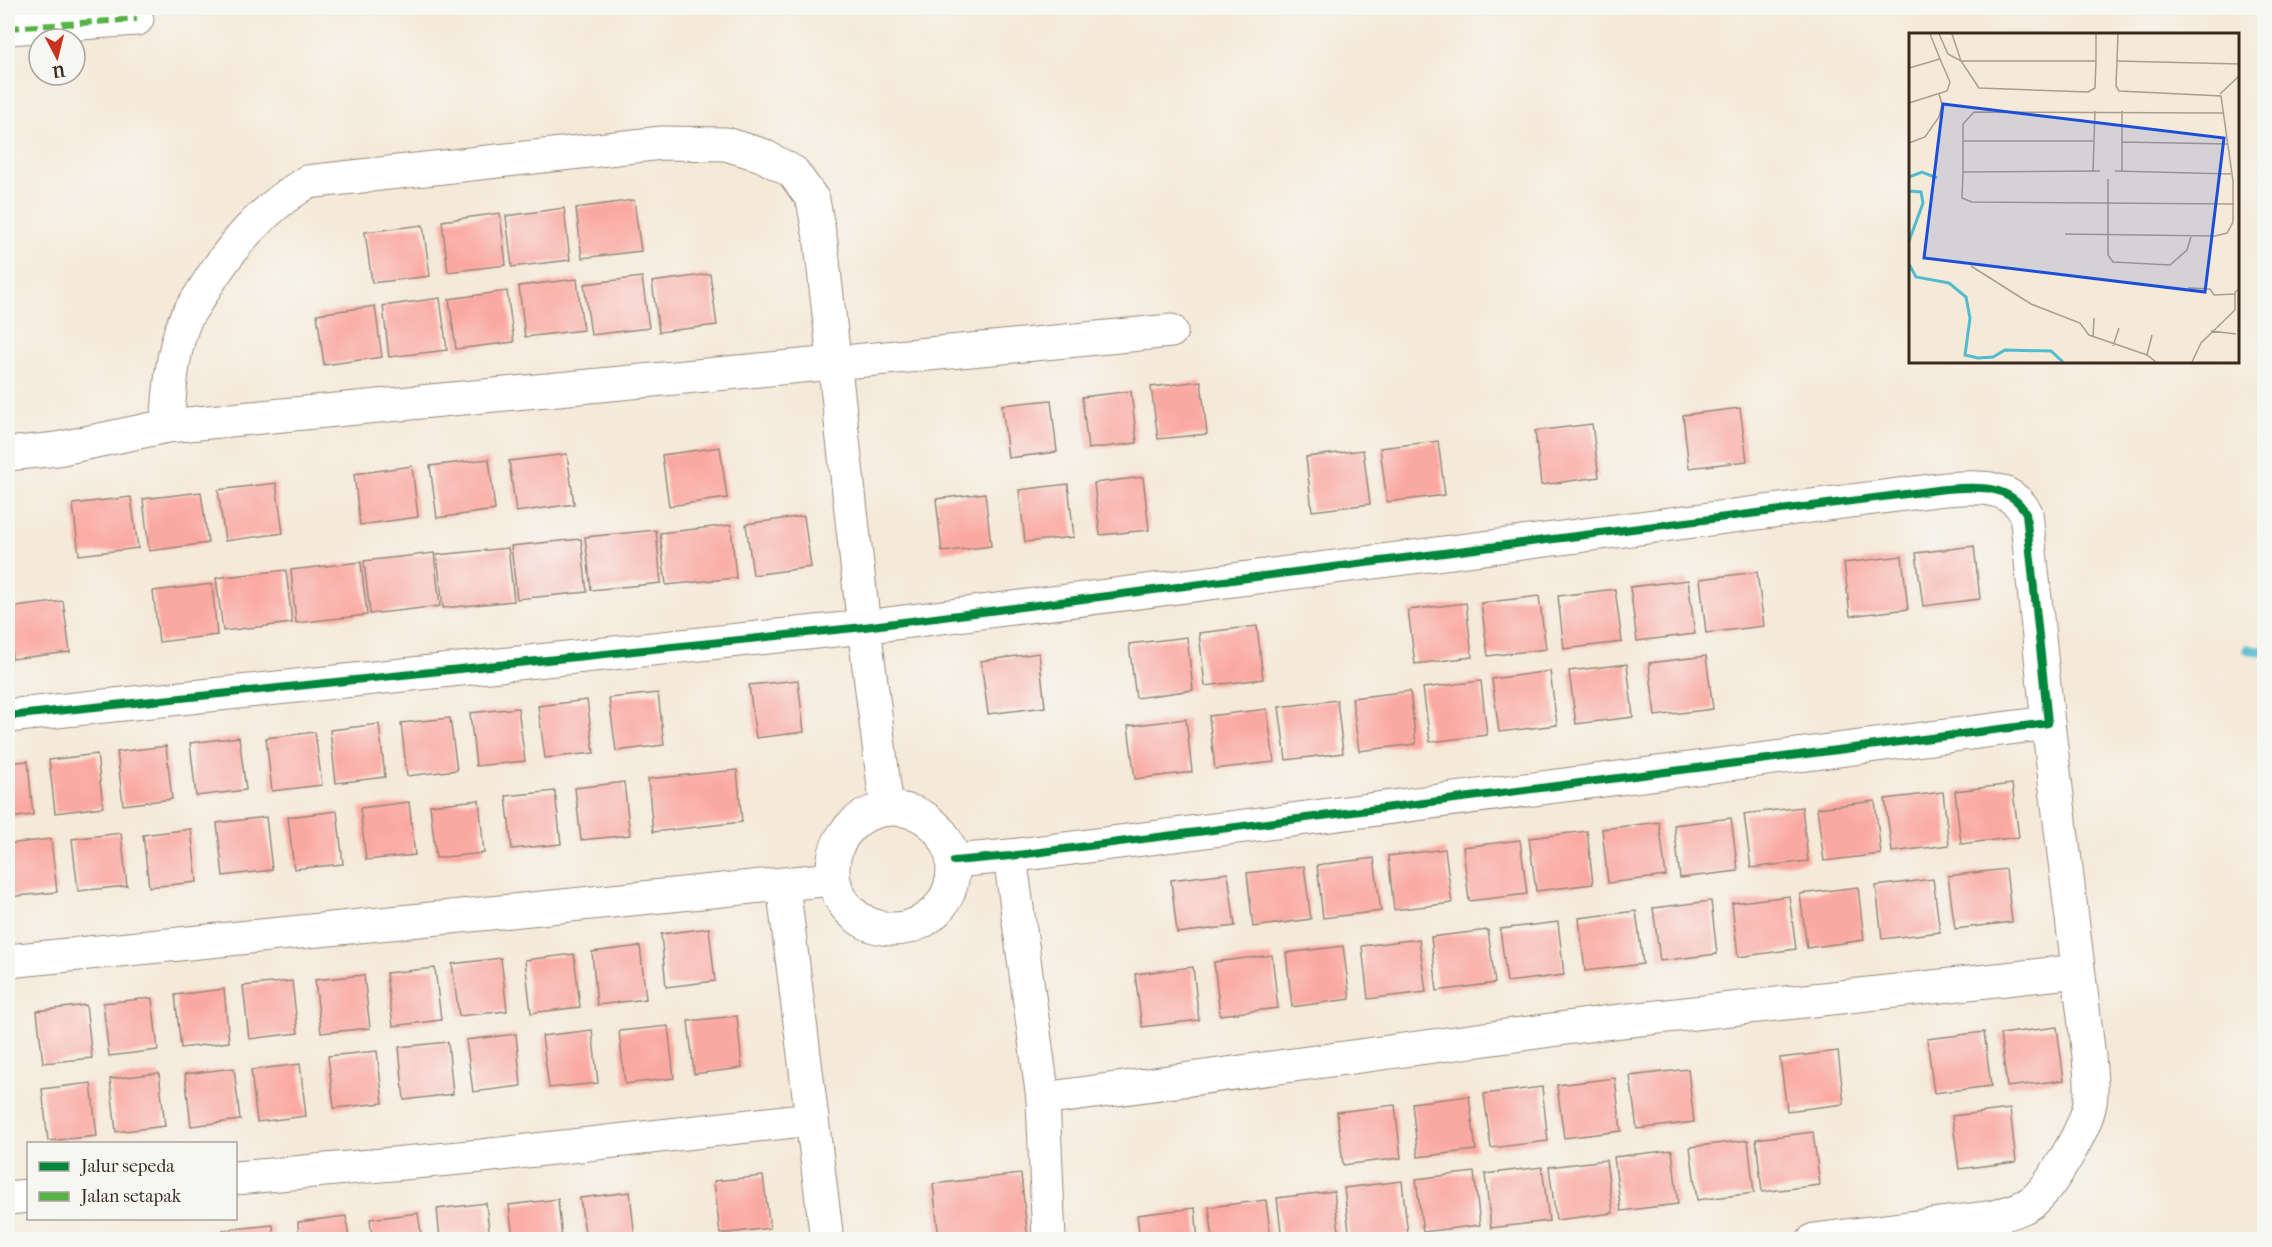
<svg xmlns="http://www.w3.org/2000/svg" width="2272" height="1247" font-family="'IM FELL French Canon',serif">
<rect width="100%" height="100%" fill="#f6f6f2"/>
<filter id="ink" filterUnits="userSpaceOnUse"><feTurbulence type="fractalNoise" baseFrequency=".0167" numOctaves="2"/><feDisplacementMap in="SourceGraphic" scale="12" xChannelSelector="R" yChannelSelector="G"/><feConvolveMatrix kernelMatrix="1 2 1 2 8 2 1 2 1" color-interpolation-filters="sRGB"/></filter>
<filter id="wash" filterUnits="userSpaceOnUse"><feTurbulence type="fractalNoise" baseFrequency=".008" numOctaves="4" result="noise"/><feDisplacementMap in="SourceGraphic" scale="24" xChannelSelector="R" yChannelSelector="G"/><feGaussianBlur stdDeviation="1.35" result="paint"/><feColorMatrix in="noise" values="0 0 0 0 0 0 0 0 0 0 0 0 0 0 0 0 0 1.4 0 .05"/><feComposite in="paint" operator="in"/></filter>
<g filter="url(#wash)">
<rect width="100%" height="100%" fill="#f5e9d8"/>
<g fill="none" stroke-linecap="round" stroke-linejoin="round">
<!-- stream -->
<path stroke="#52bccf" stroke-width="10" d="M2248,649L2264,651"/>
</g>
<g id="blocks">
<!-- building -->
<g fill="#faa9a2">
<path d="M634,200L641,251L582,258L576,208Z"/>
<path d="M564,208L570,260L512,267L506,216Z"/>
<path d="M500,213L506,265L448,272L442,221Z"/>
<path d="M423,225L430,276L372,283L365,232Z"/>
<path d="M710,274L717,325L659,332L652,282Z"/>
<path d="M642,277L649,328L591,335L584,284Z"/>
<path d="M577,279L583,330L525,337L519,286Z"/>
<path d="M507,291L514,342L456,349L449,299Z"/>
<path d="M440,298L447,350L389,357L383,306Z"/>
<path d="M375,306L382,357L324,365L317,314Z"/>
<path d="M1201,381L1207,434L1158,439L1151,387Z"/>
<path d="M1131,391L1137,443L1088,449L1082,397Z"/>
<path d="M1051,400L1057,452L1008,458L1002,405Z"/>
<path d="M1740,408L1747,461L1689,468L1683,415Z"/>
<path d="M1592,424L1599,477L1541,485L1535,431Z"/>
<path d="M1438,441L1445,495L1387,502L1380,448Z"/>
<path d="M720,447L727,498L669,506L662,455Z"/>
<path d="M1363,450L1370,504L1312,511L1306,457Z"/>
<path d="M567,454L574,504L516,512L509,461Z"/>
<path d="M489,459L495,510L437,518L430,466Z"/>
<path d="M412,466L418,517L360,525L354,474Z"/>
<path d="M1143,477L1149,530L1100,535L1094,483Z"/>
<path d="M276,483L283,533L225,541L218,490Z"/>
<path d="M1068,484L1074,537L1025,542L1019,490Z"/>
<path d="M201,492L208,543L149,551L143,499Z"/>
<path d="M985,493L991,546L942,552L936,499Z"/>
<path d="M131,497L138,548L79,555L73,504Z"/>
<path d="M804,516L811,567L753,575L746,524Z"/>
<path d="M731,525L736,578L666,585L660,533Z"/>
<path d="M656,530L661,583L591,590L585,537Z"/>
<path d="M581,539L587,592L517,599L511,546Z"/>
<path d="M1974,546L1980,599L1923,606L1916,553Z"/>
<path d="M508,548L514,601L443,608L437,555Z"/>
<path d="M434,553L440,606L370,614L364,561Z"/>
<path d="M1902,556L1908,609L1850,616L1844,563Z"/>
<path d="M361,562L367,615L296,623L291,570Z"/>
<path d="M286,570L292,623L223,631L216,578Z"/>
<path d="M1757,572L1764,626L1706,633L1700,579Z"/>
<path d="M1688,580L1695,634L1637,641L1630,587Z"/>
<path d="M212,584L217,635L159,642L153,591Z"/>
<path d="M1615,589L1622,642L1564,649L1558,596Z"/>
<path d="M1539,596L1546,649L1488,656L1481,603Z"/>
<path d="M63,601L70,652L12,659L8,608Z"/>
<path d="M1466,603L1472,657L1415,664L1408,610Z"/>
<path d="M1257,626L1263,679L1205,686L1199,633Z"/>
<path d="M1187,637L1193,690L1136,698L1129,644Z"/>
<path d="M1039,653L1045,707L988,714L981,661Z"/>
<path d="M1706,656L1713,709L1655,716L1649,663Z"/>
<path d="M1627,664L1633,717L1576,724L1569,671Z"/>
<path d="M1550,671L1557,725L1499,732L1492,679Z"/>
<path d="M798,680L804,732L756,738L749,685Z"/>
<path d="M1481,681L1487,735L1430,742L1423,688Z"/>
<path d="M1410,691L1416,744L1359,751L1352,698Z"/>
<path d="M658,693L664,745L616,751L609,698Z"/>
<path d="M587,700L594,753L545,758L538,706Z"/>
<path d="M1337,700L1343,753L1286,760L1279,707Z"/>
<path d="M518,708L525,761L476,766L470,713Z"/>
<path d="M1267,709L1274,762L1215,769L1209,716Z"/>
<path d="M450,718L457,770L407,776L401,723Z"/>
<path d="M1186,719L1192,772L1135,779L1128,726Z"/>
<path d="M379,724L385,777L336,783L330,730Z"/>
<path d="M315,732L322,785L272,791L266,738Z"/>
<path d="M239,737L246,790L196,796L190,743Z"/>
<path d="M166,746L172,799L123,805L117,752Z"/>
<path d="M97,754L103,807L55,813L49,760Z"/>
<path d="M28,761L33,815L8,818V763Z"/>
<path d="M737,770L742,822L653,832L648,779Z"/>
<path d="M624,782L630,835L581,840L575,788Z"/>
<path d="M2012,784L2019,837L1961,844L1955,791Z"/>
<path d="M555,791L561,844L512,849L506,796Z"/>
<path d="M1943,792L1949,845L1892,852L1885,799Z"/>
<path d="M479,800L484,853L436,858L430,805Z"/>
<path d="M1875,801L1881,854L1824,861L1817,808Z"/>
<path d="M409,802L415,855L366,860L360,808Z"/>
<path d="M1802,807L1808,861L1751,868L1744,814Z"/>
<path d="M337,811L343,864L294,869L288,817Z"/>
<path d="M266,817L272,870L223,876L217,823Z"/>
<path d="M1731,818L1738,871L1680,878L1674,825Z"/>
<path d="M1659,822L1666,876L1608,883L1602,829Z"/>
<path d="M191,829L197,882L149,887L143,835Z"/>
<path d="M1587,831L1593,884L1536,891L1529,838Z"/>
<path d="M121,833L127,886L78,891L72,839Z"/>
<path d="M51,839L57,892L8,897V844Z"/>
<path d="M1520,840L1527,894L1469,901L1463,847Z"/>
<path d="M1445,849L1452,903L1394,910L1388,856Z"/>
<path d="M1374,858L1381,911L1323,918L1317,865Z"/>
<path d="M1304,866L1311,919L1253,927L1247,873Z"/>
<path d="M2006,869L2012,922L1955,929L1948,876Z"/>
<path d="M1228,873L1235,926L1177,933L1171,880Z"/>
<path d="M1933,879L1940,932L1882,939L1876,886Z"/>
<path d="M1858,887L1864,940L1807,948L1800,894Z"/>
<path d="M1789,896L1796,949L1738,957L1732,903Z"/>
<path d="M1711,901L1717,954L1660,961L1653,908Z"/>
<path d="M1636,911L1643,964L1585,971L1579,918Z"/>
<path d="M1558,922L1564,975L1507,982L1500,929Z"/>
<path d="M709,928L715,981L666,987L661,934Z"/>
<path d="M1488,930L1495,983L1437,991L1431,937Z"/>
<path d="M1419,939L1426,992L1368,999L1362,946Z"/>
<path d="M640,946L646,999L597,1005L592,952Z"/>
<path d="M1343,946L1350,999L1292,1007L1286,953Z"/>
<path d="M574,954L580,1007L531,1013L525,960Z"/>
<path d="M1272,955L1278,1008L1220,1015L1214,962Z"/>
<path d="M501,958L507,1011L459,1016L452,964Z"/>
<path d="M1193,967L1199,1020L1142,1027L1135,974Z"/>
<path d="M435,968L441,1020L393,1026L386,973Z"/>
<path d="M364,975L370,1028L321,1033L315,980Z"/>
<path d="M292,981L298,1033L249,1039L243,986Z"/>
<path d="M224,989L229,1042L181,1048L175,995Z"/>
<path d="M152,998L158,1050L109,1056L103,1003Z"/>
<path d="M86,1005L92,1058L43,1063L37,1011Z"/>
<path d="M737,1016L742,1068L694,1074L688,1021Z"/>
<path d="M668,1026L674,1078L625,1084L619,1031Z"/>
<path d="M2057,1027L2064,1080L2007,1087L2000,1034Z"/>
<path d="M592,1030L598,1083L549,1088L542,1036Z"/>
<path d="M1984,1032L1991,1086L1934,1093L1927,1039Z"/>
<path d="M516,1034L521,1086L473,1092L466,1040Z"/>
<path d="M448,1042L453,1094L404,1100L399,1047Z"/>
<path d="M377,1051L383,1103L334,1108L328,1056Z"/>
<path d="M1838,1051L1844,1104L1787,1111L1780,1058Z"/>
<path d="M300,1064L306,1116L257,1122L251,1070Z"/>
<path d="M234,1068L240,1120L191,1126L185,1074Z"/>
<path d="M1688,1069L1694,1122L1637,1129L1630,1076Z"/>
<path d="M159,1073L165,1126L116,1132L110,1079Z"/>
<path d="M1615,1078L1621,1131L1564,1138L1557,1085Z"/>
<path d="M91,1083L97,1136L48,1141L42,1089Z"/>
<path d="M1542,1087L1548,1141L1491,1148L1484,1094Z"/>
<path d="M1469,1096L1476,1150L1418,1157L1412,1103Z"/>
<path d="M1395,1105L1401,1158L1343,1165L1337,1112Z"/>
<path d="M2010,1109L2016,1162L1959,1169L1952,1116Z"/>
<path d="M1813,1132L1820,1185L1762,1192L1756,1139Z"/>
<path d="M1748,1140L1754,1193L1697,1200L1690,1147Z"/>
<path d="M1672,1150L1678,1204L1621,1211L1614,1157Z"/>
<path d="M1606,1160L1613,1213L1556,1220L1549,1167Z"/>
<path d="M1542,1167L1549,1221L1491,1228L1485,1174Z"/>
<path d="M1474,1172L1480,1225L1423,1232L1416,1179Z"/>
<path d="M1021,1174L1028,1240H939L933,1184Z"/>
<path d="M763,1176L770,1228L720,1234L714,1181Z"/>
<path d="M1402,1181L1408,1235L1350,1240L1344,1188Z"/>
<path d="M1334,1191L1340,1240H1282L1277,1198Z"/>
<path d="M630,1192L635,1240H586L580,1198Z"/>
<path d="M558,1199L562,1240H513L509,1205Z"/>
<path d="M1266,1200L1271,1240H1213L1209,1207Z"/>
<path d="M486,1203L490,1240H440L437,1209Z"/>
<path d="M1195,1208L1198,1240H1140L1137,1215Z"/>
<path d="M418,1213L422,1240H372L370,1219Z"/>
<path d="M346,1216L349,1240H299L298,1222Z"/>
<path d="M273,1225L274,1240H224L223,1230Z"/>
<path d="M198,1234V1240H163L162,1238Z"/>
</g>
</g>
</g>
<g filter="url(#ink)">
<use href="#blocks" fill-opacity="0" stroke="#988a7b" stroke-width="1.5"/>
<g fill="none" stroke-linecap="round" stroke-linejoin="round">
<defs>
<g id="street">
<path d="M8,28L137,19"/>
<path d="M167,426C170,391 171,356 184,322C189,311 197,301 203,291C232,244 261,211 307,182L662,143L726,144L762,155L793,172L813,200L821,243L864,627L887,809"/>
<path d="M8,454L57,449L167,426L1171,331"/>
<path d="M8,716L864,627L1945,489C1974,487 2009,483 2026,513L2048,723L1010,856L954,861"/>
<circle cx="893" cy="869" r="60"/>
<path d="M1010,856L1043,1099L1049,1240"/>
<path d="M783,885L827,1240"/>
<path d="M8,961L833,879"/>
<path d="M1043,1099L1603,1023L2078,971"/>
<path d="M236,1178L482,1156L811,1119"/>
<path d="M8,1198L28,1196"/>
<path d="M1814,1240L1994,1217C2007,1213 2021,1210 2032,1202C2052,1187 2086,1127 2090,1103C2093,1088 2090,1072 2089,1057L2048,723"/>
</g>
</defs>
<!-- street casing -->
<use href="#street" stroke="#988a7b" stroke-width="35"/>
<!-- street -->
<use href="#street" stroke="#fff" stroke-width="33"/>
<!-- quiet -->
<path stroke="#57b245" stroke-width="6" stroke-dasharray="12 6" stroke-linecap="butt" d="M8,28L137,19"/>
<defs>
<path id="cycleway" d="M8,716L864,627L1945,489C1974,487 2009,483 2026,513L2048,723L1010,856L954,861"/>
</defs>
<!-- cycleway casing -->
<use href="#cycleway" stroke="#f6f6f2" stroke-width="11"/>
<!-- cycleway -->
<use href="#cycleway" stroke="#00873e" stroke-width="8"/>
</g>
</g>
<!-- overview -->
<g transform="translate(1909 33)">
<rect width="330" height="330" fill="#f5e9d8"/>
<path fill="none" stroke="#52bccf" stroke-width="3" d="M0,144L13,139L28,145M0,158L12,159L14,170L0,208M0,231L7,244L40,250L57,264L61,285L56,322L69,325L84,324L96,317L142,318L154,329"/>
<path fill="none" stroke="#ab9d8e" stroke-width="1.5" d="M30,1L39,21L52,28H187L186,55L179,59L70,55L52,28L43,1M187,1V28M207,28L330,31M0,35L31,26L21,1M311,61L330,43M0,70L38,58L41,49L31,26M213,78V138M54,108H184M213,109L319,111M0,110L16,104L30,84L33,71L30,61M184,138L186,78M191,138L54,139L53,165L63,169L325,171M206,138L322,141M54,139V91L65,79L315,80M199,146V222L204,229L261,232L278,217L282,204M156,201L306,203L318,200L324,189V148L312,63L210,58L207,53L209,1M62,233L122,271L171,290L180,302L238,322L247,329M279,255L301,256L305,262L326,261M302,298L327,301M184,304L185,285M204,313L210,295M238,322L243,302M283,329L292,310L326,277V259L330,256"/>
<path fill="#1d4ed8" fill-opacity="0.15" stroke="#1d4ed8" stroke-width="3" d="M34,71L315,105L296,259L15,225Z"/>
<rect width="330" height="330" fill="none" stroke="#3b2a1e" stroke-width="3"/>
</g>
<!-- margin -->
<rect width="2272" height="1247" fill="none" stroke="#f6f6f2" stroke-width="30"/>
<!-- legend -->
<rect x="27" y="1142" width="210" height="78" fill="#f6f6f2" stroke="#aba49d" stroke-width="1.5"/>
<rect x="39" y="1162" width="30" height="9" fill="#00873e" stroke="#aba49d" stroke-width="1.5"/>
<text x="81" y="1172" font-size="18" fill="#3b2a1e">Jalur sepeda</text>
<rect x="39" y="1192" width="30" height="9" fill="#57b245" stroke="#aba49d" stroke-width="1.5"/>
<text x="81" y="1202" font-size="18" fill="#3b2a1e">Jalan setapak</text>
<!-- north arrow -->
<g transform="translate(57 57) rotate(173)"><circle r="28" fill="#f6f6f2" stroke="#aba49d" stroke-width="1.5"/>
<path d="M0-4.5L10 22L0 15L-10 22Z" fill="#c8321e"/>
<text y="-9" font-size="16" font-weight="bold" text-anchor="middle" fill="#3b2a1e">U</text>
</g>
</svg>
